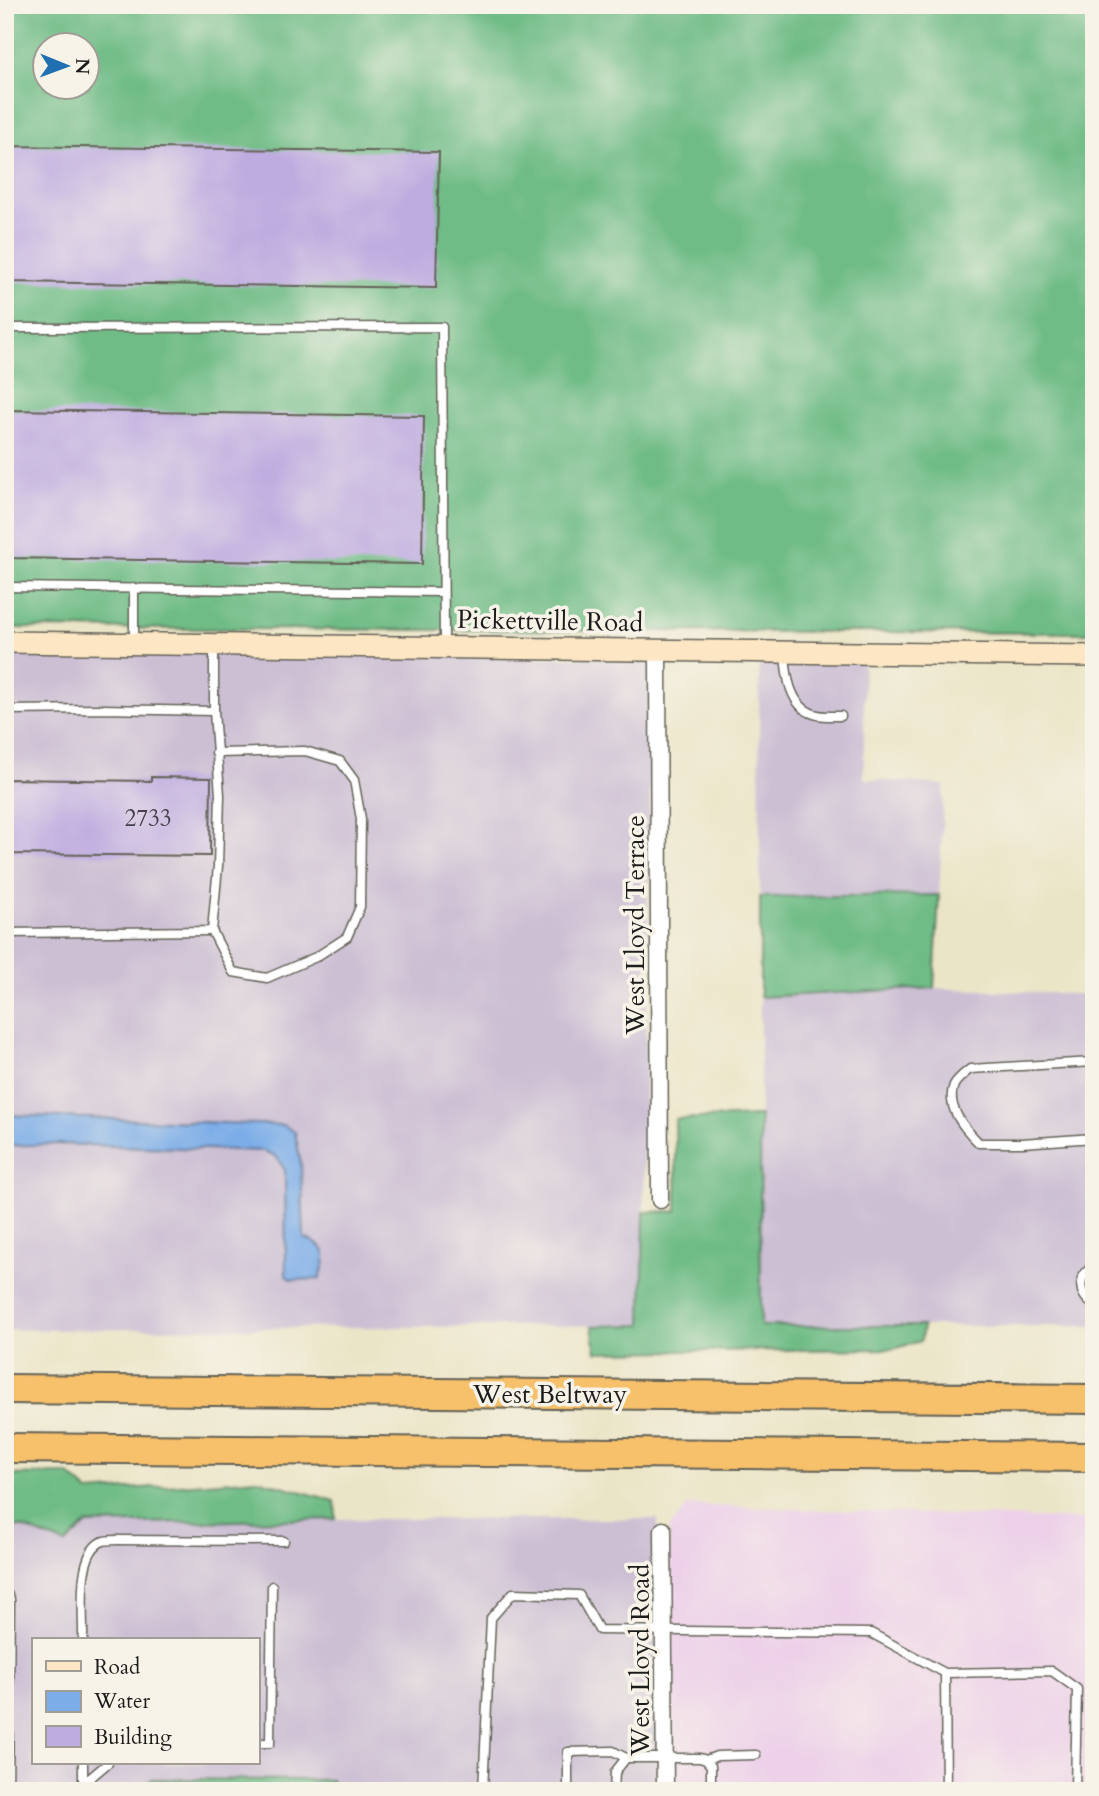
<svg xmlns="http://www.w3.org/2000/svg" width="1099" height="1796" font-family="Cardo,serif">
<rect width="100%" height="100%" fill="#f7f3e8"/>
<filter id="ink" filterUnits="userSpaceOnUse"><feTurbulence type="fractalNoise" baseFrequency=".0143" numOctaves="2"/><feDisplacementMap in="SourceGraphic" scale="14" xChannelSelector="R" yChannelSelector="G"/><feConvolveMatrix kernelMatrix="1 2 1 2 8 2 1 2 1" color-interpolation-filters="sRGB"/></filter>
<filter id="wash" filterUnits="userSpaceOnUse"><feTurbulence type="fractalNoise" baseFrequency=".00686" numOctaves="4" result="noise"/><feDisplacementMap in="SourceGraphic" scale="28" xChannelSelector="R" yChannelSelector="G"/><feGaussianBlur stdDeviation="1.57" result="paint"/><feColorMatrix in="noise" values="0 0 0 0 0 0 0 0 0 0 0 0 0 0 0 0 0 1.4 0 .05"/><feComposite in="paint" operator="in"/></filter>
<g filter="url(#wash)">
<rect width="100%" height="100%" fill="#ebe5c7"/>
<!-- built -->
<path fill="#edd1e9" d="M688,1505L1094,1520V1791H673L669,1529Z"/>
<!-- industrial -->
<g fill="#ccbfd4" fill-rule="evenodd">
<path d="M5,649L652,659L642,1325L5,1330Z"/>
<path d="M759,661H864V779L944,785L939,895L760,897Z"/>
<path d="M934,988L1094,995V1326H760V997Z"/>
<path d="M336,1519H658L657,1791H332V1780L152,1779L141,1791H5V1527H21L66,1544L86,1524ZM33,1640H257V1763H33Z"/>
</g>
<!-- forest -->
<g fill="#6fbc86" stroke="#466c51" stroke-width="2" fill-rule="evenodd">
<path d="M5,5H1094V633L5,628ZM46,46H88V88H46Z"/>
<path d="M939,895L934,988L760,997V897Z"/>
<path d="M760,1116L761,1326H923L921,1341L893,1349L596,1352L592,1326L642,1325L644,1212L677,1211L675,1119Z"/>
<path d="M68,1474L89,1492L257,1479L335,1501L336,1519L87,1524L66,1544L21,1527H5V1475Z"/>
<path d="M152,1779L332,1780V1791H141Z"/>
</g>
<!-- water -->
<path fill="#7dade8" stroke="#4c6482" stroke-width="2" d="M5,1115L283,1125L295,1132L301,1164L304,1238C329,1247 329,1256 319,1279L292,1280L286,1276L285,1170L276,1156L264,1151L59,1144L5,1146Z"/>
<g id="blocks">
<!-- building -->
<g fill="#beabe0">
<path d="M5,146L439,152L436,288L5,282Z"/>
<path d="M5,410L424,416L422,564L5,558Z"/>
<path d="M151,777L211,778L210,856L5,854V779L151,781Z"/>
</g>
</g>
</g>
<g filter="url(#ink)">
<use href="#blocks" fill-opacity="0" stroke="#646258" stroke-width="2"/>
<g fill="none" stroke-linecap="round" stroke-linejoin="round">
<defs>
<g id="lane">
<path d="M5,328L442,327L444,645"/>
<path d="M5,587L443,592"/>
<path d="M134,641V588"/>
<path d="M785,652C786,673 789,706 814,714C822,717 832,716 841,716"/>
<path d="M5,710L101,709L214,711"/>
<path d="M212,931L233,972L267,978L316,957L347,937L360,907L361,819L354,780L340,761L305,751L216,753"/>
<path d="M5,933L212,931L218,866L220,795L214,711V648"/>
<path d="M1094,1062L970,1069C965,1073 957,1079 954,1085C945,1107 965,1129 979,1143H1022L1094,1138"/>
<path d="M1094,1266C1076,1276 1078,1295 1094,1305"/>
<path d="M5,1590L10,1599L8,1791"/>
<path d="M83,1640C84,1616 76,1555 101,1542C105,1540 113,1540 117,1540L284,1541"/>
<path d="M945,1673L946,1791"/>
<path d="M257,1743H270L272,1586"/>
<path d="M706,1760L717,1756L756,1755"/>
<path d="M83,1784L108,1763"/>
<path d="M83,1791V1763"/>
<path d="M483,1791L491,1618L513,1593L579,1595L599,1630L871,1633L945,1673L1052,1671L1077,1689L1075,1791"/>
<path d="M568,1791V1752L613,1751L626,1758H700L706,1760L711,1766V1791"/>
<path d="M614,1791L615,1772L626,1758"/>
</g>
<g id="street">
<path d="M658,651L660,1200"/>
<path d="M663,1530L665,1791"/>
</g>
<path id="secondary" d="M5,642L1094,656"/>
<g id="highway">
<path d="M5,1389L1094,1399"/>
<path d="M5,1448L1094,1457"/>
</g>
</defs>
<!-- lane casing -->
<use href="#lane" stroke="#646258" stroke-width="11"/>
<!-- street casing -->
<use href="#street" stroke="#646258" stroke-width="19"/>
<!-- secondary casing -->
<use href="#secondary" stroke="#646258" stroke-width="24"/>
<!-- highway casing -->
<use href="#highway" stroke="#646258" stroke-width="32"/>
<!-- lane -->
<use href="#lane" stroke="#fff" stroke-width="8"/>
<!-- street -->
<use href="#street" stroke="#fff" stroke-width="16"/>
<!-- secondary -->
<use href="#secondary" stroke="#fce6c4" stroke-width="21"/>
<!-- highway -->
<use href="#highway" stroke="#f7c06b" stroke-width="28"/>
</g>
</g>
<g text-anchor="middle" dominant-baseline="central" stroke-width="7" stroke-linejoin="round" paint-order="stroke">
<!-- number labels -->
<g font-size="23" fill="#44404d">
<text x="148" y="818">2733</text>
</g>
<!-- street labels -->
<g font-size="26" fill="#1c1c1c" stroke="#f7f3e8">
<text transform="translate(550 621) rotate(1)">Pickettville Road</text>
<text transform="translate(635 925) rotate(-90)">West Lloyd Terrace</text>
<text x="550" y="1394">West Beltway</text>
<text transform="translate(640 1660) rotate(-90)">West Lloyd Road</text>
</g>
</g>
<!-- margin -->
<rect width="1099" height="1796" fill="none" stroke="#f7f3e8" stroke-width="28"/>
<!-- legend -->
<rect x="32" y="1638" width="228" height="126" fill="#f7f3e8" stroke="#9f9d96" stroke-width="2"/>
<rect x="46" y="1661" width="35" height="10" fill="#fce6c4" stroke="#9f9d96" stroke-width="2"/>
<text x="94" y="1674" font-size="21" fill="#1c1c1c">Road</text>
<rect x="46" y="1691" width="35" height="21" fill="#7dade8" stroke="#9f9d96" stroke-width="2"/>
<text x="94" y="1708" font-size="21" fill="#1c1c1c">Water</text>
<rect x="46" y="1726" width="35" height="21" fill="#beabe0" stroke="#9f9d96" stroke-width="2"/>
<text x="94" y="1744" font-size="21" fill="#1c1c1c">Building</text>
<!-- north arrow -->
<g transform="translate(66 66) rotate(91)"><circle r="33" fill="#f7f3e8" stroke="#9f9d96" stroke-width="2"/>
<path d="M0-5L12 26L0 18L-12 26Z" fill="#1f6fb2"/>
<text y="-10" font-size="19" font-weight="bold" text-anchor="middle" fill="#1c1c1c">N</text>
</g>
</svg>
